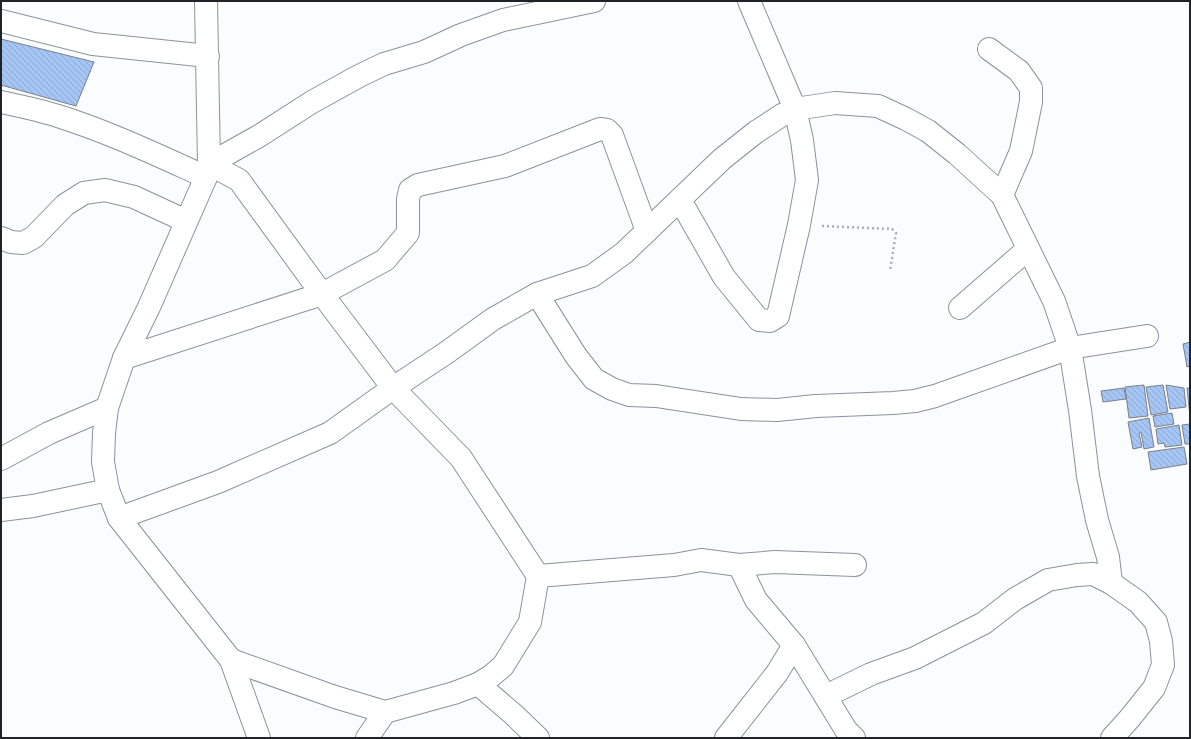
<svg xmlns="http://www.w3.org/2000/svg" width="1191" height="739" font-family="Mulish,sans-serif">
<defs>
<pattern id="building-back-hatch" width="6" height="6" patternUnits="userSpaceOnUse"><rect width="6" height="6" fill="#a5c5f5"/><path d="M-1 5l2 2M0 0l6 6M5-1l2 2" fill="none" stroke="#8ea9d2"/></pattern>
</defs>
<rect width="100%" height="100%" fill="#fafcfe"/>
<!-- building -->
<g fill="url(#building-back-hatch)" stroke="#7a8089">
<path d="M1,39L94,62L76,106L1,85Z"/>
<path d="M1190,342V366L1187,367L1183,344Z"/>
<path d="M1144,385L1148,416L1129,418L1125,387Z"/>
<path d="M1163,385L1168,412L1151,415L1146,387Z"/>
<path d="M1166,385L1184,388L1186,407L1170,409Z"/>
<path d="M1124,388L1126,399L1103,402L1101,391Z"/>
<path d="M1187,388H1190V417Z"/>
<path d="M1172,413L1174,424L1155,427L1153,416Z"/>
<path d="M1149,418L1154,447L1144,449L1141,432L1139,433L1142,447L1133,449L1128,422Z"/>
<path d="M1190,424V444H1185L1182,425Z"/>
<path d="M1179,425L1182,445L1165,447L1164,443L1158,444L1156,429Z"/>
<path d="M1184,447L1187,464L1151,470L1148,452Z"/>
</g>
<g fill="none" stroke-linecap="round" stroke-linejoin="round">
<defs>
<g id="minor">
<path d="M206,1L209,164L206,177L149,307L124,358L107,408L104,433L103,462L108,490L119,518L231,660L259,738"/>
<path d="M1,21L93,44L208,56"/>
<path d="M989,49L1019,71L1031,88V102L1021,151L1002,195"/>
<path d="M1,102C20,106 40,110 58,116C109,132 157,155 206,177"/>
<path d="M680,200L724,277L759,320L770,321L778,316L799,225L807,180L802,140L795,109L749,1"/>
<path d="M1,238L11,242L23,243L34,237L65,205L84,193L105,190L134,197L186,221"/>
<path d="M537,294L576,356L594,379L612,389L629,395L656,396L741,409L777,410L816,406L893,403L915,401L935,396L1070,348L1147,336"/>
<path d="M960,308L1028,249"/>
<path d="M124,358L322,294L385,260L408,233V199L410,190L418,185L505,166L600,129L607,130L612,135L647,231"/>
<path d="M1,459L49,433L107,408"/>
<path d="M1,510L33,506L108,490"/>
<path d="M119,518L218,482L330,433L393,388L446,353L493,319L537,294L592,276L624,253L722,159L756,132L782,115L795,109L835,103L878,106L906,119L928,131L957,154L1002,195L1054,301L1070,348L1080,410L1088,476L1097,520L1108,557L1111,583"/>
<path d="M739,565L756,600L794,645L846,730L854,738"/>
<path d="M538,576L674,565L701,560L739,565L775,562L855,565"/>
<path d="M231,660L335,697L385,712L454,693L478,684L491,676L503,666L530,622L538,576L461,458L393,388L322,294L239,180L209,164L259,136L312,102L359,76L384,64L424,52L461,35L503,20L594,1"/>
<path d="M478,684L513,714L538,738"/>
<path d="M826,696L871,674L915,658L984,623L1015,599L1048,580L1077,575L1093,574L1111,583L1138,602L1156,622L1161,641L1163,665L1154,688L1130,718L1112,738"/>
<path d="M367,738L385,712"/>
<path d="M726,738L777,673L794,645"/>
</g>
</defs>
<!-- minor casing -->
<use href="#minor" stroke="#8c929b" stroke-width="24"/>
<!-- path -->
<path stroke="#acafb1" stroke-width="2.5" stroke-dasharray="2 3" stroke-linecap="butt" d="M822,226L892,229L896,233L890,271"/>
<!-- minor -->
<use href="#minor" stroke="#fff" stroke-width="22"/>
</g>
<!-- border -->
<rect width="1191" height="739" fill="none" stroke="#1f2226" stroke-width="4"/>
</svg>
